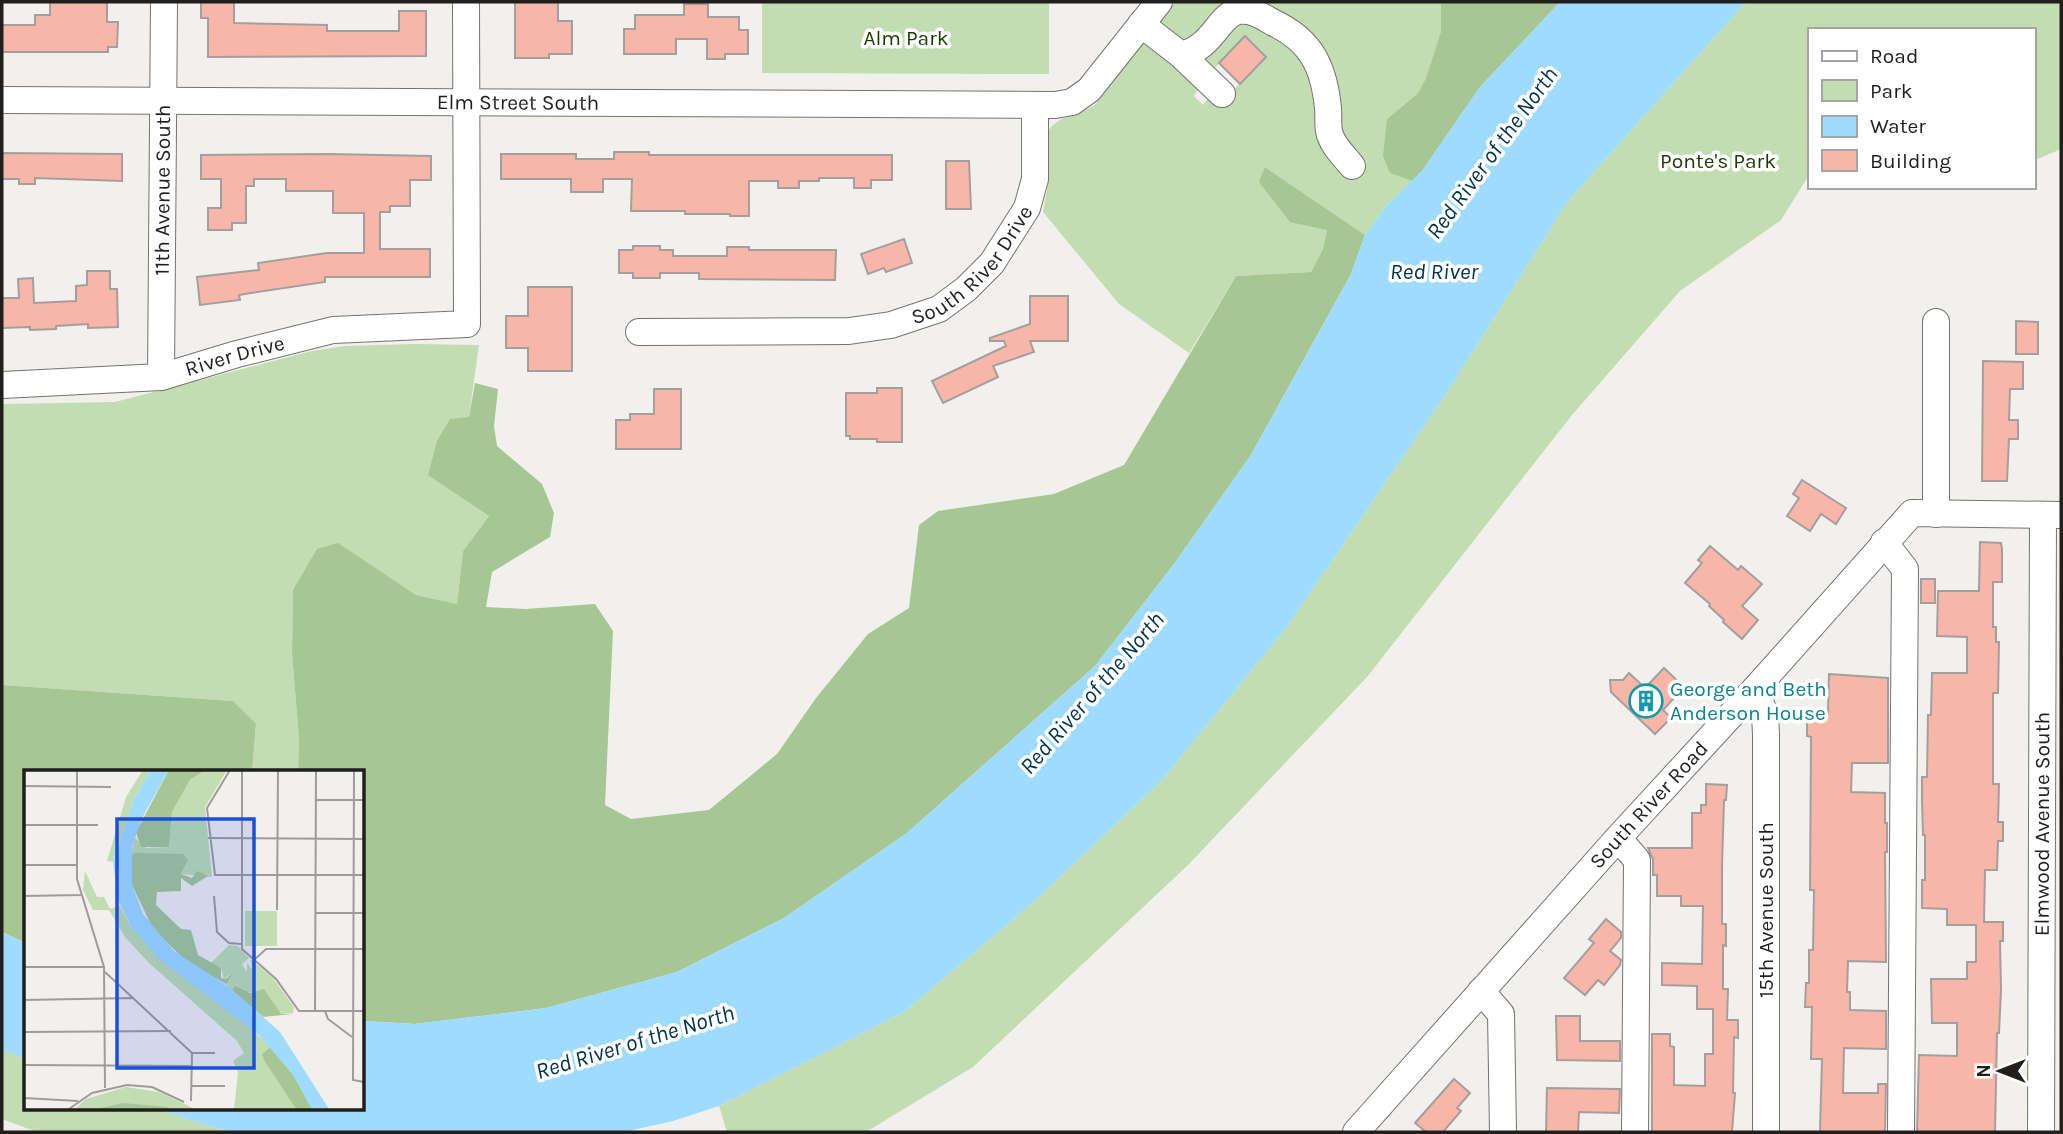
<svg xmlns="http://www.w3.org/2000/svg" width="2063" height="1134" font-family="Karla,sans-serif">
<rect width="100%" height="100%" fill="#f2f0ed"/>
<!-- green -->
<g fill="#c1ddb1">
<path d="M762,2H1049V74L762,73Z"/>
<path d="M1175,2H1441V31L1426,78L1418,93L1387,119L1390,173L1412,181L1386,206L1365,235L1265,167L1327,230L1323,249L1311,272L1236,276L1189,353L1119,304L1043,212L1048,185L1049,130C1059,115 1081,114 1095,105L1142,42L1148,41L1200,86L1194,96L1203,105L1209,97L1232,91L1266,57L1245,37L1209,74L1158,23Z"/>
<path d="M1746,2H2061V149L2033,161V30H1809V175L1781,220L1680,291L1572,415L1367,677L1188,865L973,1067L866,1132H727L719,1106L904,1012L1037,899L1162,780L1286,628L1446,394L1568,201Z"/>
<path d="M415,344L479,345L469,417L428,474L489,516L463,551L457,604L416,595L338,544L293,590L292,653L299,739L298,772H252L256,725L233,701L2,685V404L115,402L312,351L345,346Z"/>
<path d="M2,1050L26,1059V1108H156L192,1121L232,1132H37L2,1119Z"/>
</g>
<!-- forest -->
<g fill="#a6c793">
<path d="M1441,2H1560L1480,87L1422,171L1412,181L1390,173L1383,156L1387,119L1418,93L1426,78L1441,31Z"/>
<path d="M1265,167L1365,235L1351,274L1251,455L1174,564L1095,666L907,833L784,918L677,972L546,1008L415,1024L362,1021V772H298L299,739L292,653L293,590L317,549L338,543L416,595L457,604L463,551L489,516L428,475L437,441L450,419L469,417L475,383L498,389L494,426L497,446L542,484L554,513L550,537L492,572L486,607L526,609L595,604L613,631L605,805L631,819L709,810L777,754L816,698L868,634L909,608L919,525L938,511L1054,494L1124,465L1236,276L1311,272L1323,249L1327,230L1290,222L1259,182Z"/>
<path d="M2,685L233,701L256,724L252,772H26V943L2,932Z"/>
</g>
<!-- water -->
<g fill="#9edbff">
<path d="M1560,2H1746L1568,201L1446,394L1286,628L1162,780L1037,899L904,1012L719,1106L673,1121L624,1132H232L192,1121L156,1108H362V1021L415,1024L546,1008L677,972L784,918L907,833L1095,666L1174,564L1251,455L1351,274L1365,235L1386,206L1422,171L1480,87Z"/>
<path d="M2,932L26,943V1059L2,1050Z"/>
</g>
<!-- building -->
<g fill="#f8b6a9" stroke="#a49f9f" stroke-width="2">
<path d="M50,2H107V22H118L117,47H108V52H2V25H35V15H50Z"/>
<path d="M201,2H234V23L327,25V31H399V11H426V56L208,57V18H201Z"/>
<path d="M515,2H558V21H572V54H549V58H515Z"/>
<path d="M684,4H708V17H739V30H748V54H725V59H707V39H676V54H624V29H635V15H684Z"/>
<path d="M1245,36L1266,57L1240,84L1219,63Z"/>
<path d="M614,152H649V155H892V180H871V188H854V178H819V181H799V188H778V181H749V216H730V214H685V211H631L632,179H603V192H571V179H501V154H576V159H614Z"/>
<path d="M2,153L122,154V181L35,178V184H19V179H2Z"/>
<path d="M328,154L431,156V180H410V206H390V212H380V249H430V277H325V282L251,293L239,295L240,300L200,305L197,277L259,270L258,263L327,253H364V213H333V191H286V179H254V186H246V223H232V230H208V208H221V179H201V155Z"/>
<path d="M946,161H969L971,209H946Z"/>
<path d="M904,239L912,263L886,272L884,268L868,274L861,254Z"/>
<path d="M633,246H660V250H673V256H727V247H749V250H836L835,280L699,279V273H660V278H633V273H619V250H633Z"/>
<path d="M87,271H110V289H117L118,327L88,328V324L56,326V329L30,330V327L2,328V298H19L18,279L33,278L34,303L76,301V286L87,285Z"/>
<path d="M528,287H572V371H528V348H506V316H528Z"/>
<path d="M1030,296H1068V341H1030L1034,352L993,366L998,377L943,403L932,381L1006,346L1004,341H990V338L1030,324Z"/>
<path d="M2016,321L2038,322V354H2016Z"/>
<path d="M1983,361L2023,362V389H2010L2009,420H2018V439H2009L2007,481H1982Z"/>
<path d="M877,388H902V442H877V439H850V436H846V393H877Z"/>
<path d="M654,389H681V449H616V420H630V414H654Z"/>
<path d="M1802,480L1846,508L1836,524L1821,514L1810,531L1787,516L1799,498L1793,494Z"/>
<path d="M1980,542L2001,543L2002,549V582H1993V627H1996V642H1999L1998,693H1993V784H1999L1998,822H2003V841H1998L1997,870H1985L1984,922H2003V941H2000L2001,990L1999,1033H1997L1995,1132H1917L1919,1055L1957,1056V1023H1932L1931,979H1967V962H1976V925H1947V909L1922,908V880H1925V835H1923L1922,800V777H1927L1928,715H1931L1932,673H1967V637L1937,636L1938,591H1979Z"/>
<path d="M1710,546L1738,570L1741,566L1762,584L1742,606L1758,620L1742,639L1723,622L1724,620L1709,606L1710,604L1685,583L1702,563L1698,560Z"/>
<rect x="1921" y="579" width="14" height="24"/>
<path d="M1664,668L1684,687L1663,710L1671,718L1655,734L1611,692L1610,680H1623L1629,673L1645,688Z"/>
<path d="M1829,674L1888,678V763H1852L1851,792L1885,793V823H1887V852H1885L1886,962L1848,961L1847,992H1850V1010L1886,1011V1049L1844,1048L1843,1093H1878V1084H1886L1885,1132H1820L1822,1059H1811L1812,1007H1805L1806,983H1809V950H1813L1814,890H1810L1811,737L1807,736V720H1812V713H1828Z"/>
<path d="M1706,784L1727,785L1726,800H1724L1722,867V924H1726V946L1723,945V989H1728L1727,1020H1738V1038L1734,1037L1733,1093H1735L1732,1132H1652V1034H1670V1046L1674,1047V1085L1705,1086V1054H1713V1009H1697V986L1662,985V963L1702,964L1703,906H1681V896H1657V875H1653V859L1648,848H1692V813H1701V805H1706Z"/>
<path d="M1606,919L1621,932V938L1610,951L1621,960L1620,965L1604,985L1598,980L1585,995L1564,978L1594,943L1589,939Z"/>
<path d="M1556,1016H1580V1041H1620V1061L1557,1060Z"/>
<path d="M1454,1079L1470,1093L1457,1108L1461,1111L1443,1132H1426L1415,1123Z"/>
<path d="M1547,1088L1620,1089L1619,1113L1579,1112L1578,1132H1546Z"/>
</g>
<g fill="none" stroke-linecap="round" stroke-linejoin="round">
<defs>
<g id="minor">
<path d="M1141,24L1181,55C1213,48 1219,14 1239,11C1252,9 1263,17 1274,23C1312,41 1324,68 1328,108C1329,117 1327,127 1330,135C1334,147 1344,156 1352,166"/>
<path d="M1181,55L1222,94"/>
<path id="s1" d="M2,100L1055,105L1072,102L1089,90L1159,2"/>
<path id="s2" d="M639,332L849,331L891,325L939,309L966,289L992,263L1027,208L1035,179V105"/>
<path id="s3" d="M161,377L164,2"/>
<path id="s4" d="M2,385L161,377L237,354L333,330L467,324L466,2"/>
<path d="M1936,514V322"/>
<path d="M1884,542L1905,569L1901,1132"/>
<path d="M1755,689L1765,714L1766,735V1132"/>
<path d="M1618,838L1637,860L1635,1132"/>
<path d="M1481,991L1501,1014L1503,1132"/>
<path id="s5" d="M1356,1132L1618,838L1755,689L1912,513L2061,515"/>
<path id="s6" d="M2041,1132L2043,515"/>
</g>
</defs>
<!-- minor casing -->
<use href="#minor" stroke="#757370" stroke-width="28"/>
<!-- minor -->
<use href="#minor" stroke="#fff" stroke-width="26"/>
</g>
<!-- icons -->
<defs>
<symbol id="building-ring" viewBox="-11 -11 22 22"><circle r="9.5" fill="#fff" stroke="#0f9aa8" stroke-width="1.5"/><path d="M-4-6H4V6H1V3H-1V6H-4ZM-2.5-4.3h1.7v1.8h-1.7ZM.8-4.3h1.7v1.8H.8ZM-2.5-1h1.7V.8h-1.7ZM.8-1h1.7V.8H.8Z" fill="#0f9aa8"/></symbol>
</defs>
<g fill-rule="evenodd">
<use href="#building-ring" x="1627" y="682" width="38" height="38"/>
</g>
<g text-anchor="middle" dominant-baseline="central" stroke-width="7" stroke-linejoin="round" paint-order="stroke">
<!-- park labels -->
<g font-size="21" fill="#1b3901" stroke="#fff">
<text x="906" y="38">Alm Park</text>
<text x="1718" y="161">Ponte's Park</text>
</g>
<!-- street labels -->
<g font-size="21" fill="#201f1e" stroke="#fff">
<text stroke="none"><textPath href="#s1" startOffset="516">Elm Street South</textPath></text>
<text stroke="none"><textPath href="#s3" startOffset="187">11th Avenue South</textPath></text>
<text stroke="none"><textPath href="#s2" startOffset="357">South River Drive</textPath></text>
<text stroke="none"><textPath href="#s4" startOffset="236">River Drive</textPath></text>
<text stroke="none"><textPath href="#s5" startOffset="439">South River Road</textPath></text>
<text stroke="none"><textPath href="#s6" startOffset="308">Elmwood Avenue South</textPath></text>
<text transform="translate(1766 910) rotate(-90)">15th Avenue South</text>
</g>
<!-- culture labels -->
<g font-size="21" fill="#0d838f" stroke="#fff" text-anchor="start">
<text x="1670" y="689">George and Beth<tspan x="1670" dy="24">Anderson House</tspan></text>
</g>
<!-- water labels -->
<g font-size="23" font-style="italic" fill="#00344c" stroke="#fff">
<text transform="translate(1492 153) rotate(-54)">Red River of the North</text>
<text x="1434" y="271">Red River</text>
<text transform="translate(1092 693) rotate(-49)">Red River of the North</text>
<text transform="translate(635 1042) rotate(-17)">Red River of the North</text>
</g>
</g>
<!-- overview -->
<g transform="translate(24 770)">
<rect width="340" height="340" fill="#f2f0ed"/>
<path d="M119,0H127L110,29L89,92L83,91L102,27ZM181,0H203L181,37L188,107L157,104L164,90L151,84L107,86L110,67L122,78L145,77L148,42L166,10ZM61,101L73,127H80L86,139L96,136L108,158L136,189L206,239L250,280L288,339H210L214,302L209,291L220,283L213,271L125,193L101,167L85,140H69L59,120ZM221,141H253V176H221ZM205,175L214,176L225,188L218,194L223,202V193L229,200L226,189L249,208L270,237L269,243L257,244L232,223L208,220L202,214L210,202L200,209L197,198L187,193ZM102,317L135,322L171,339H51L62,329Z" fill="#c1ddb1"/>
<path d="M145,0H181L166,10L148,42L145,77H117L112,62ZM111,83L159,84L164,90L157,104L168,108L173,101L184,106L168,116L157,108V121L133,122L132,135L157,159L167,160L174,185L197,198V208L202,209L210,202L202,214L162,191L129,159L108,115L107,86ZM211,216L226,223L240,219L257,244H269L239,247L208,220ZM247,277L270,306L288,339H272L240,290L238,284ZM99,333L143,337L147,339H73Z" fill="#a6c793"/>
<path d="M127,0H145L118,48L108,76V115L119,144L150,181L205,217L256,262L305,339H288L270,306L235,265L136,190L108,158L94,130L89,92L110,29Z" fill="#9edbff"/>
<path fill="none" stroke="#9e9c9a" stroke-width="2" d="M53,0V109L80,197L81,318M206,0L183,38L191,105H340M218,0V179L252,209L275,241H340M330,0L329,310L340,312M0,16L87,17M292,30H340M0,55H74M184,68L340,69M0,95H52M0,126L57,125M190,126L193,162L205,173L217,174M253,140L254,0M292,143H340M230,190L242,179H340M0,197H80M81,202L168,283M0,230L110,228M291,241L292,0M301,241L304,249L328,267M0,262L147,261M168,283H191M0,295L168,296M168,316H201M0,328L54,331M167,331L168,283M45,339L68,323L103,315L128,317L160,332"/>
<path fill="#1d4ed8" fill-opacity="0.15" stroke="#1d4ed8" stroke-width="3.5" d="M93,49H230V298H93Z"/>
<rect width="340" height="340" fill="none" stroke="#201f1e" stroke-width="3.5"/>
</g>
<!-- border -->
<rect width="2063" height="1134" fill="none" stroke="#201f1e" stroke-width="7"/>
<!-- legend -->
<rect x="1808" y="28" width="228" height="161" fill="#ffffff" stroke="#a6a5a5" stroke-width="2"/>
<rect x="1822" y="51" width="35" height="10" fill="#ffffff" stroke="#a6a5a5" stroke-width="2"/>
<text x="1870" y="63" font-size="21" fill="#201f1e">Road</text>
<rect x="1822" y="80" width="35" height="21" fill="#c1ddb1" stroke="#a6a5a5" stroke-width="2"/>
<text x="1870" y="98" font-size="21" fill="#201f1e">Park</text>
<rect x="1822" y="116" width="35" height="21" fill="#9edbff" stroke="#a6a5a5" stroke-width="2"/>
<text x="1870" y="133" font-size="21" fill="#201f1e">Water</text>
<rect x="1822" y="150" width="35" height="21" fill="#f8b6a9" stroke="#a6a5a5" stroke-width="2"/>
<text x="1870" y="168" font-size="21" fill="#201f1e">Building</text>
<!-- north arrow -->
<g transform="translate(2000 1071) rotate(270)" stroke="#ffffff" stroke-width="5" paint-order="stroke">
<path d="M0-5L12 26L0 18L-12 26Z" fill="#201f1e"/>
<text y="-10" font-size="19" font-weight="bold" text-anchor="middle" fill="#201f1e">N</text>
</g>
</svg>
